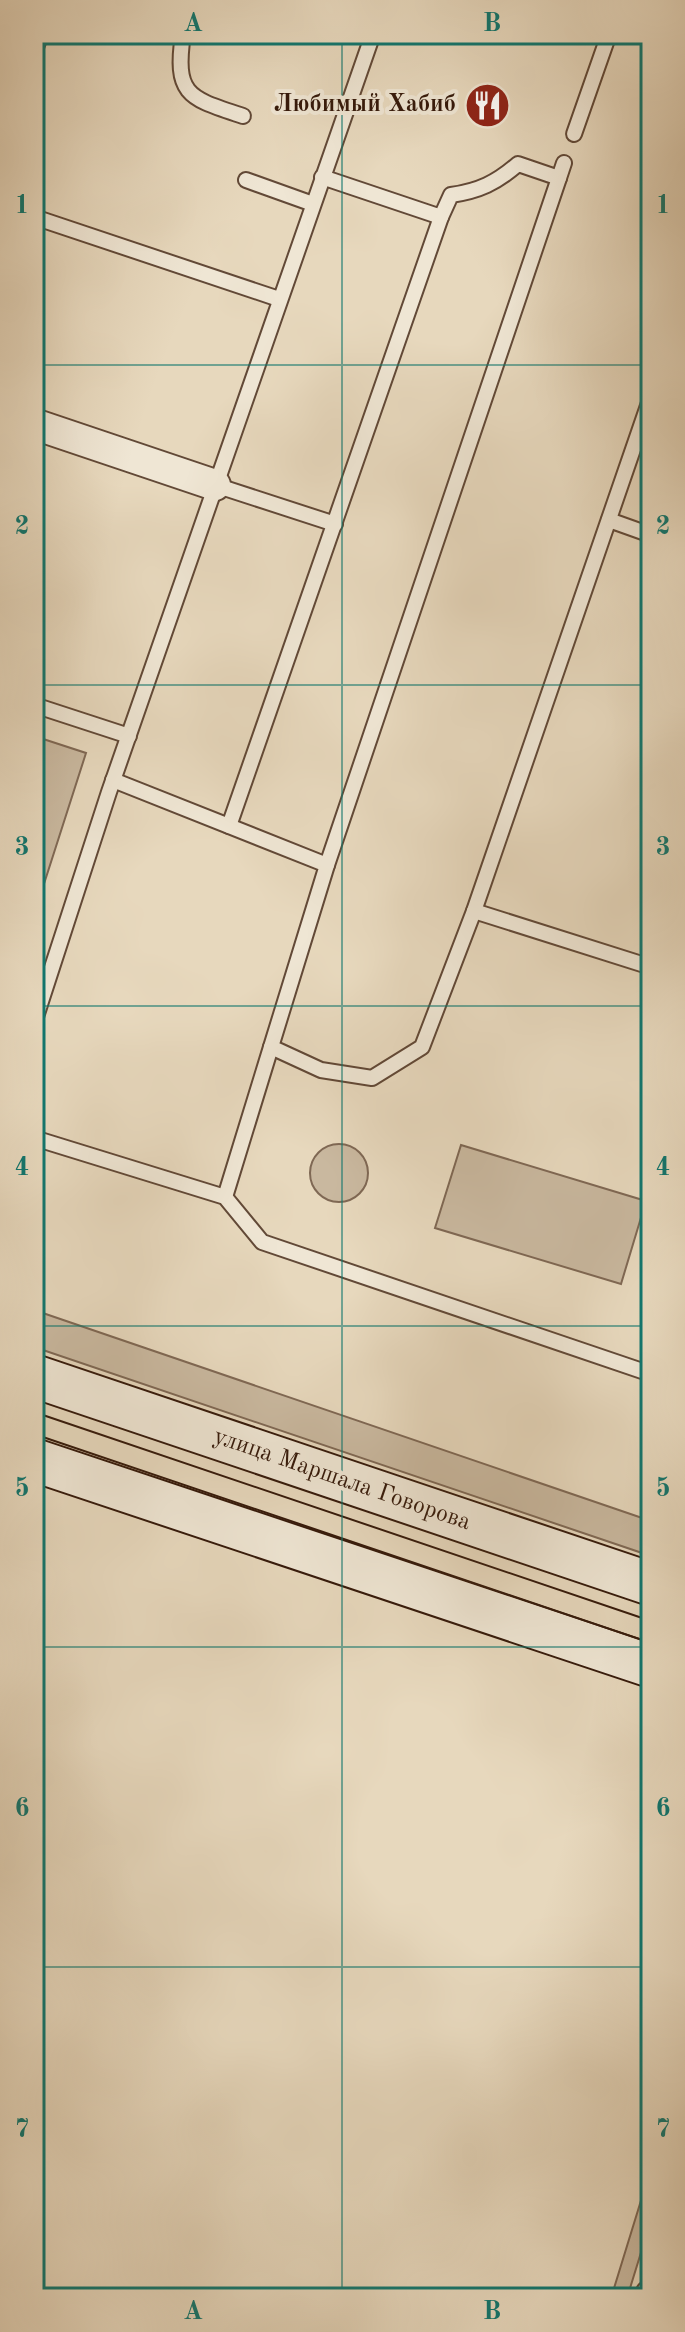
<svg xmlns="http://www.w3.org/2000/svg" width="685" height="2332" font-family="'Old Standard TT',serif">
<rect width="100%" height="100%" fill="#e7d8bd"/>
<filter id="stains"><feTurbulence type="fractalNoise" baseFrequency=".0025" numOctaves="4"/><feColorMatrix values="0 0 0 0 .2 0 0 0 0 .09 0 0 0 0 .02 0 0 0 .5 -.17"/></filter>
<radialGradient id="worn" r=".72"><stop offset=".6" stop-color="#630" stop-opacity="0"/><stop offset="1" stop-color="#630" stop-opacity=".3"/></radialGradient>
<!-- green -->
<g fill="#c9b89f" stroke="#7f6854" stroke-width="2">
<path d="M34,736L86,753L34,915Z"/>
<circle cx="339" cy="1173" r="29"/>
<path d="M461,1145L646,1201L621,1284L435,1228Z"/>
<path d="M34,1310L651,1521V1556L34,1347Z"/>
<path d="M651,2168V2220L627,2298H611Z"/>
</g>
<g fill="none" stroke-linecap="round" stroke-linejoin="round">
<defs>
<g id="lane">
<path d="M183,34C174,96 189,98 243,116"/>
<path d="M34,53L41,34"/>
<path d="M574,134L609,34"/>
<path d="M322,177L441,217L451,195C479,191 496,183 518,164L559,178L564,163"/>
<path d="M246,180L313,204"/>
<path d="M34,217L279,299"/>
<path d="M215,485L335,524"/>
<path d="M609,520L651,535"/>
<path d="M34,705L129,736"/>
<path d="M113,780L327,865L271,1047L321,1070L372,1078L422,1047L474,911L651,397"/>
<path d="M229,826L441,217"/>
<path d="M327,865L559,178"/>
<path d="M474,911L651,967"/>
<path d="M34,1023L109,792L373,34"/>
<path d="M34,1138L225,1197L262,1242L651,1374"/>
<path d="M225,1197L271,1047"/>
</g>
<g id="street">
<path d="M34,424L215,485"/>
<path d="M650,2298L651,2295"/>
</g>
<g id="secondary">
<path d="M34,1376L651,1584"/>
<path d="M34,1460L651,1666"/>
</g>
</defs>
<!-- lane casing -->
<use href="#lane" stroke="#624937" stroke-width="18"/>
<!-- street casing -->
<use href="#street" stroke="#624937" stroke-width="34"/>
<!-- secondary casing -->
<use href="#secondary" stroke="#35190a" stroke-width="46"/>
<!-- lane -->
<use href="#lane" stroke="#efe6d4" stroke-width="14"/>
<!-- street -->
<use href="#street" stroke="#efe6d4" stroke-width="30"/>
<!-- secondary -->
<use href="#secondary" stroke="#efe6d4" stroke-width="42"/>
<!-- tram -->
<g stroke="#35190a" stroke-width="2">
<path d="M34,1412L651,1621"/>
<path d="M34,1434L651,1643"/>
</g>
</g>
<!-- grid -->
<path fill="none" stroke="#0f766e" stroke-width="2" stroke-opacity="0.55" d="M342,34V2298M34,365H651M34,685H651M34,1006H651M34,1326H651M34,1647H651M34,1967H651"/>
<!-- icons -->
<defs>
<symbol id="restaurant-disc" viewBox="-11 -11 22 22"><circle r="9.5" fill="#8f2418" stroke="#efe6d4"/><path d="M-5-6h1v4h1v-4h1v4h1v-4h1v5L-1.5 .5V6h-2V.5L-5-1ZM5-6V6H3V1.5H1.5Q1.5-4 5-6Z" fill="#fff"/></symbol>
</defs>
<g fill-rule="evenodd">
<use href="#restaurant-disc" x="462" y="80" width="51" height="51"/>
</g>
<g text-anchor="middle" dominant-baseline="central" stroke-width="8" stroke-linejoin="round" paint-order="stroke">
<!-- poi labels -->
<g font-size="24" font-weight="bold" fill="#35190a" stroke="#efe6d4" text-anchor="end">
<text x="456" y="105">Любимый Хабиб</text>
</g>
<!-- street labels -->
<g font-size="24" fill="#35190a" stroke="#efe6d4">
<text transform="translate(342 1480) rotate(19)">улица Маршала Говорова</text>
</g>
</g>
<!-- margin -->
<rect width="685" height="2332" fill="none" stroke="#e7d8bd" stroke-width="88"/>
<rect x="44" y="44" width="597" height="2244" fill="none" stroke="#0f766e" stroke-width="3"/>
<g font-size="26" text-anchor="middle" font-weight="bold" fill="#0f766e">
<text x="193" y="31">A</text>
<text x="492" y="31">B</text>
<text x="22" y="213">1</text>
<text x="663" y="213">1</text>
<text x="22" y="534">2</text>
<text x="663" y="534">2</text>
<text x="22" y="855">3</text>
<text x="663" y="855">3</text>
<text x="22" y="1175">4</text>
<text x="663" y="1175">4</text>
<text x="22" y="1496">5</text>
<text x="663" y="1496">5</text>
<text x="22" y="1816">6</text>
<text x="663" y="1816">6</text>
<text x="22" y="2137">7</text>
<text x="663" y="2137">7</text>
<text x="193" y="2319">A</text>
<text x="492" y="2319">B</text>
</g>
<rect width="100%" height="100%" filter="url(#stains)"/>
<rect width="100%" height="100%" fill="url(#worn)"/>
</svg>
